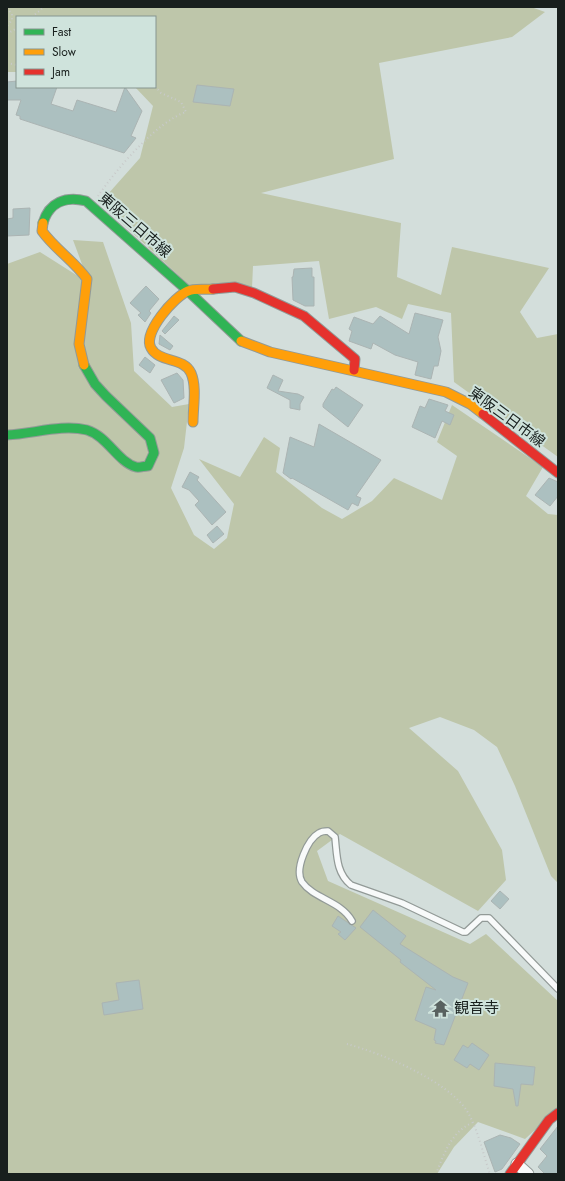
<svg xmlns="http://www.w3.org/2000/svg" width="565" height="1181" font-family="Jost,'Noto Sans JP',sans-serif">
<rect width="100%" height="100%" fill="#d3dedb"/>
<!-- green -->
<g fill="#bec6aa">
<path d="M7,7H531L545,12L512,37L379,63L394,159L261,193L401,223L397,277L441,295L452,247L549,268L520,312L537,338L558,334V457L454,382L451,313L408,304L402,319L376,307L329,319L319,261L253,266L252,288L189,285L100,203L140,158L153,106L135,87H155V17H17V72H7Z"/>
<path d="M73,240L103,242L131,323L134,371L172,407L189,404L184,448L171,488L194,535L214,549L227,538L234,504L199,459L240,477L264,437L280,448L276,472L322,508L342,519L372,501L394,478L442,500L457,456L437,442L452,405L543,467L526,496L548,514L558,515V883L551,876L515,786L497,747L474,730L440,717L409,728L458,771L502,850L506,880L478,911L340,834L317,851L328,881L470,944L486,934L558,1001V1109L525,1139L478,1122L454,1147L437,1174H7V264L40,252L89,283Z"/>
</g>
<!-- building -->
<g fill="#acc0c0" stroke="#abb4b3">
<path d="M17,81V87H57L51,104L73,111L77,100L116,112L125,87L142,111L131,136L136,138L124,153L20,119V116L16,115L21,100H7V82Z"/>
<path d="M197,85L234,89L230,106L193,102Z"/>
<path d="M30,208L29,235L7,236V219L13,218V209Z"/>
<path d="M312,268V277H314V306H305L293,300L292,277H293L294,269Z"/>
<path d="M146,286L159,299L149,311L151,313L145,322L138,315L141,313L130,303Z"/>
<path d="M415,313L443,320L438,337L441,351L438,366H434L431,379L415,375L418,362L395,355L373,343L371,349L349,341L352,331L349,329L354,317L373,324L380,316L409,334Z"/>
<path d="M174,316L179,320L165,334L162,331Z"/>
<path d="M160,335L173,346L170,350L159,344Z"/>
<path d="M145,357L155,365L150,373L139,365Z"/>
<path d="M177,373L183,380L184,398L174,403L161,380Z"/>
<path d="M273,375L283,380L278,391L298,394L304,397L300,404V410L290,408V400L267,388Z"/>
<path d="M336,387L363,405L348,427L323,407V404L332,389L334,390Z"/>
<path d="M429,399L448,405L445,411L454,415L450,425L442,421L435,438L412,427L420,406L425,408Z"/>
<path d="M319,424L381,460L356,496L361,498L358,506L352,503L348,510L292,478L291,479L283,473L290,437L314,447Z"/>
<path d="M190,472L199,477L197,480L226,512L212,525L195,505L199,501L189,490L182,487Z"/>
<path d="M549,478L558,482V496L550,506L535,495Z"/>
<path d="M217,526L224,534L213,543L207,535Z"/>
<path d="M500,891L509,899L500,909L491,901Z"/>
<path d="M373,910L406,936L400,944L453,977L468,983L444,1045L435,1043L436,1041L434,1040L436,1029L415,1020L426,987L436,990L400,962L401,960L360,927Z"/>
<path d="M338,916L356,928L345,940L338,934L341,932L332,926Z"/>
<path d="M139,980L143,1009L104,1015L102,1003L119,1000L116,983Z"/>
<path d="M472,1043L489,1055L479,1070L470,1064L467,1068L454,1060L463,1045L468,1048Z"/>
<path d="M495,1063L535,1067L533,1085L521,1084L518,1106H516L513,1089L494,1086Z"/>
<path d="M558,1126V1174H545L538,1167L547,1156L540,1149Z"/>
<path d="M500,1135L511,1138L520,1144L502,1169L495,1172L484,1142Z"/>
</g>
<g fill="none" stroke-linecap="round" stroke-linejoin="round">
<defs>
<path id="lane" d="M352,921C341,901 314,899 302,882C294,869 308,839 319,833C322,831 326,831 328,831L335,837C337,855 336,873 351,885L402,903L463,932H466L481,918H489L558,989"/>
<path id="street" d="M517,1164L528,1174"/>
<g id="fast">
<path d="M43,223C49,202 66,196 86,201L188,291L241,341"/>
<path d="M7,435C33,434 61,424 87,430C107,436 118,462 136,467C139,468 144,466 148,466L154,453L150,438L106,396L95,384L84,365"/>
</g>
<g id="slow">
<path d="M43,223L42,231C55,249 74,261 87,279L79,344L84,365"/>
<path d="M241,341L270,352L446,392L470,404L483,414"/>
<path d="M193,422C193,407 197,387 191,373C184,357 159,363 151,348C142,333 175,296 188,291C195,288 205,290 213,289"/>
</g>
<g id="jam">
<path d="M213,289L235,287L254,293L304,316L355,359L354,370"/>
<path d="M483,414L558,473"/>
<path d="M510,1174L549,1120L558,1113"/>
</g>
</defs>
<!-- lane casing -->
<use href="#lane" stroke="#929a97" stroke-width="8"/>
<!-- street casing -->
<use href="#street" stroke="#929a97" stroke-width="13"/>
<!-- fast casing -->
<use href="#fast" stroke="#929a97" stroke-width="11"/>
<!-- slow casing -->
<use href="#slow" stroke="#929a97" stroke-width="11"/>
<!-- jam casing -->
<use href="#jam" stroke="#929a97" stroke-width="11"/>
<!-- path -->
<g stroke="#c8caca" stroke-width="2" stroke-dasharray="1 3" stroke-linecap="butt">
<path d="M7,8L12,14V20L7,26"/>
<path d="M32,17L44,7"/>
<path d="M7,34L17,28"/>
<path d="M7,63L17,65"/>
<path d="M98,196C116,170 156,122 186,112L181,102L161,93L155,86"/>
<path d="M347,1044C381,1053 448,1081 467,1111C478,1129 483,1154 490,1174"/>
<path d="M436,1174C444,1154 451,1132 472,1123"/>
</g>
<!-- lane -->
<use href="#lane" stroke="#f8fafa" stroke-width="5.5"/>
<!-- street -->
<use href="#street" stroke="#f8fafa" stroke-width="11"/>
<!-- fast -->
<use href="#fast" stroke="#30b455" stroke-width="9"/>
<!-- slow -->
<use href="#slow" stroke="#ff9f0a" stroke-width="9"/>
<!-- jam -->
<use href="#jam" stroke="#e5322d" stroke-width="9"/>
</g>
<!-- icons -->
<defs>
<symbol id="temple-bare" viewBox="-9 -9 18 18"><path d="M0-6L5-2H3V0L6.5 2.5H4V6H1.5V3h-3V6H-4V2.5H-6.5L-3 0V-2H-5Z" fill="#596260" stroke="#cfe3dc" stroke-width="2.5" paint-order="stroke"/></symbol>
</defs>
<g fill-rule="evenodd">
<use href="#temple-bare" x="428" y="996" width="25" height="25"/>
</g>
<g text-anchor="middle" dominant-baseline="central" stroke-width="4" stroke-linejoin="round" paint-order="stroke">
<!-- street labels -->
<g font-size="15" fill="#181f1d" stroke="#cfe3dc">
<text transform="translate(135 225) rotate(41)">東阪三日市線</text>
<text transform="translate(507 417) rotate(36)">東阪三日市線</text>
</g>
<!-- poi labels -->
<g font-size="15" fill="#181f1d" stroke="#cfe3dc" text-anchor="start">
<text x="454" y="1008">観音寺</text>
</g>
</g>
<!-- border -->
<rect width="565" height="1181" fill="none" stroke="#181f1d" stroke-width="16"/>
<!-- legend -->
<rect x="16" y="16" width="140" height="72" fill="#cfe3dc" stroke="#869590"/>
<rect x="24" y="29" width="20" height="6" fill="#30b455" stroke="#869590"/>
<text x="52" y="36" font-size="12" fill="#181f1d">Fast</text>
<rect x="24" y="49" width="20" height="6" fill="#ff9f0a" stroke="#869590"/>
<text x="52" y="56" font-size="12" fill="#181f1d">Slow</text>
<rect x="24" y="69" width="20" height="6" fill="#e5322d" stroke="#869590"/>
<text x="52" y="76" font-size="12" fill="#181f1d">Jam</text>
</svg>
